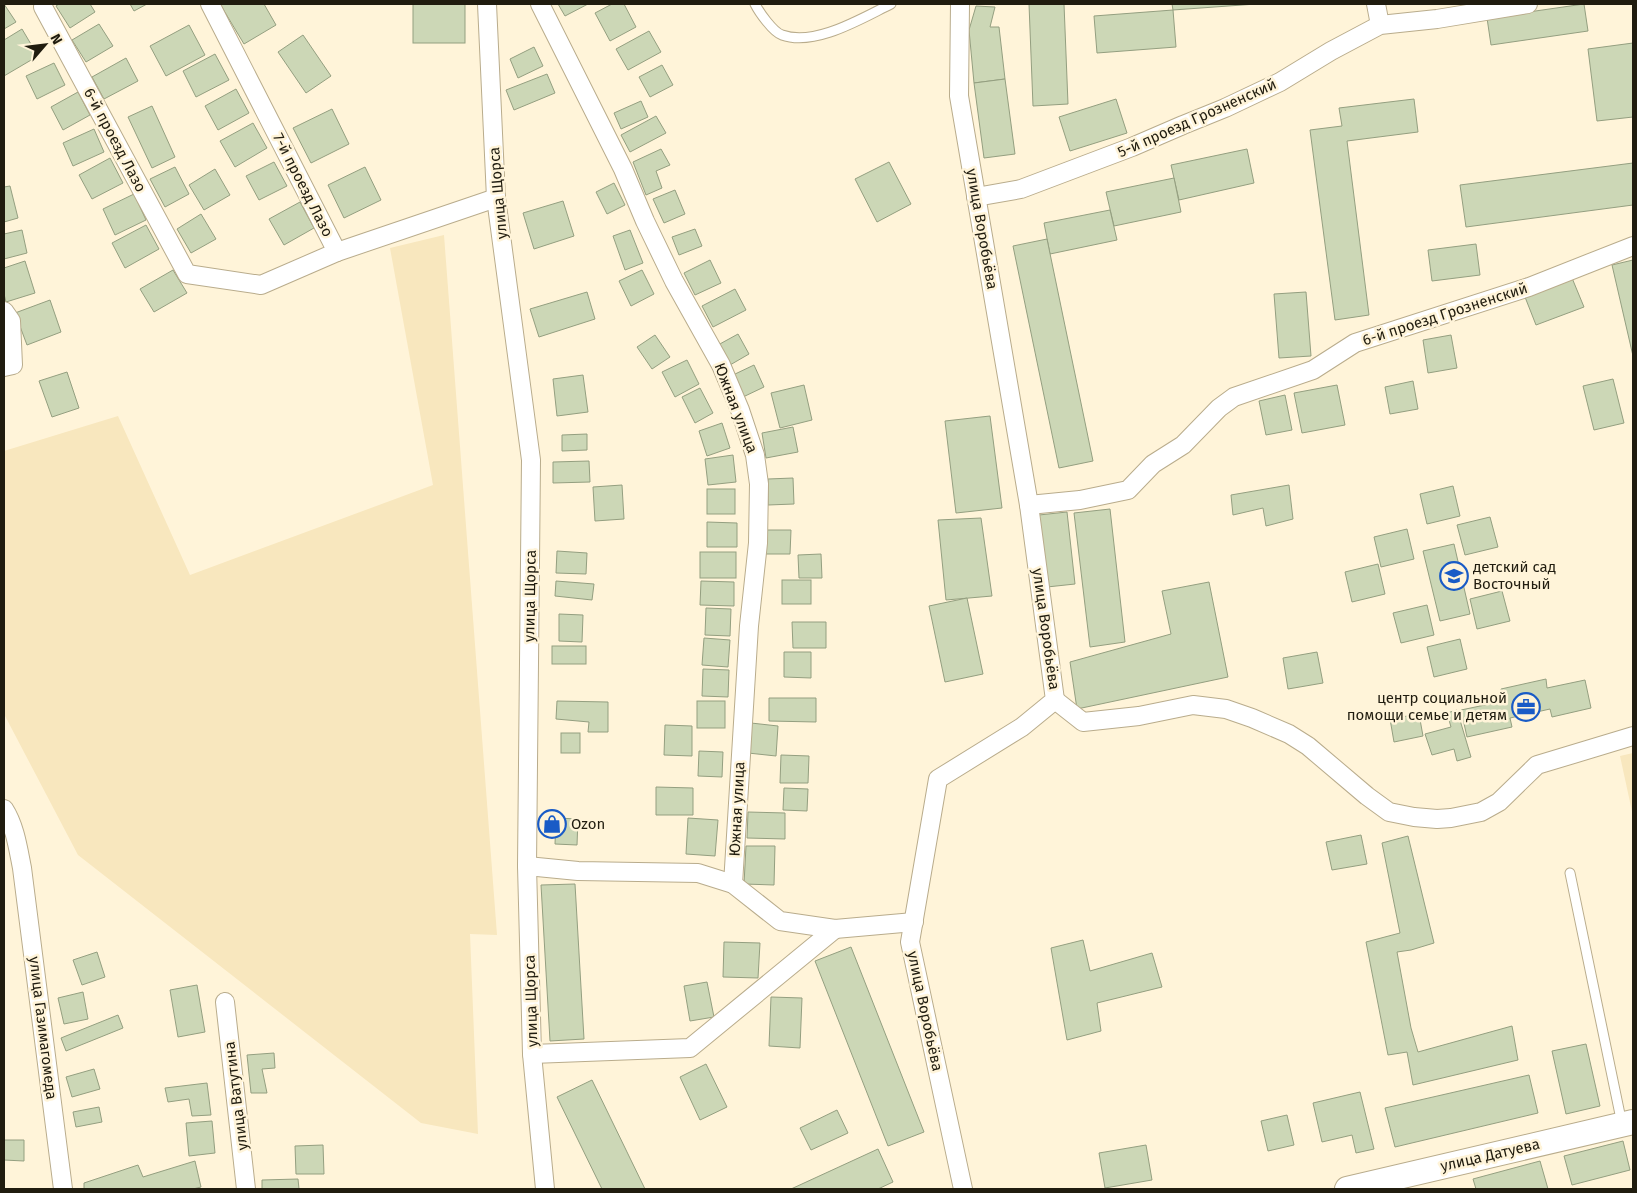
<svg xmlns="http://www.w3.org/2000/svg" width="1637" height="1193" font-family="'Fira Sans',sans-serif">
<rect width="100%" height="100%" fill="#fff4d9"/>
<!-- built -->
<g fill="#f8e7be">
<path d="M444,235L497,935L470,934L478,1134L421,1123L78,855L4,714V451L118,416L190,575L433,485L390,248Z"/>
<path d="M1633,753V816L1620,756Z"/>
</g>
<!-- building -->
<g fill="#ccd7b6" stroke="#949f80">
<path d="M4,4L16,22L4,29Z"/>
<path d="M59,4H90L95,12L70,28L56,6Z"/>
<path d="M130,4H147L134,11Z"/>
<path d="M220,4H264L276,25L244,44Z"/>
<rect x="413" y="4" width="52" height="39"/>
<path d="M558,4H588L565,16Z"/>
<path d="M612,4H624L636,27L610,41L595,13Z"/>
<path d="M1029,4H1064L1068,104L1033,106Z"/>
<path d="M1172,4H1256L1173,10Z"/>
<path d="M1584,4L1588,31L1491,45L1487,18Z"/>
<path d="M976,6L995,7L990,27H999L1005,79L974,83L969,30Z"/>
<path d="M1173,10L1176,47L1097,53L1094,16Z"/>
<path d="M99,24L113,46L86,62L72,40Z"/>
<path d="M189,25L205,55L166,76L150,46Z"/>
<path d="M22,29L38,56L4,76V40Z"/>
<path d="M649,31L661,52L628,70L616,49Z"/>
<path d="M303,35L331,76L306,93L278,52Z"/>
<path d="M1633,43V117L1597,121L1588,49Z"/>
<path d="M534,47L543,66L518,78L510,59Z"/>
<path d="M215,54L229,80L196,97L183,71Z"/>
<path d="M126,58L138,81L104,99L92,77Z"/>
<path d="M54,63L65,85L37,99L26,76Z"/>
<path d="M662,65L673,85L650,97L639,77Z"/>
<path d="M547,74L555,93L514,110L506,90Z"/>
<path d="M1005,79L1015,154L984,158L974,83Z"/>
<path d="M236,89L249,113L218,130L205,106Z"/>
<path d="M78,92L90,115L63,130L51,107Z"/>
<path d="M1116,99L1127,133L1070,151L1059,117Z"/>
<path d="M1414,99L1418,132L1347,141L1369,315L1335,320L1310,130L1342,126L1339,108Z"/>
<path d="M641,101L648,117L621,129L614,113Z"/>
<path d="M152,106L175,157L152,168L128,117Z"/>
<path d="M332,109L349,144L311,163L293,128Z"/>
<path d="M656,116L666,133L630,152L621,135Z"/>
<path d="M253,123L267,148L235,167L220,141Z"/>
<path d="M94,129L104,152L73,166L63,143Z"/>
<path d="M661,149L670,165L656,171L662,188L646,195L633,162Z"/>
<path d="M1247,149L1254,183L1179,200L1171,165Z"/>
<path d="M110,158L123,183L92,199L79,175Z"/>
<path d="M274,162L287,186L259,200L246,176Z"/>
<path d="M889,162L911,204L877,222L855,179Z"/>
<path d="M1633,163V205L1466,227L1460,185Z"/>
<path d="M175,167L189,194L165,207L150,179Z"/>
<path d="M365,167L381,200L344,218L328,185Z"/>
<path d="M215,169L230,195L204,210L189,185Z"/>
<path d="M1174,178L1181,212L1114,226L1106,192Z"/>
<path d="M614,183L625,205L607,214L596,192Z"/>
<path d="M10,186L18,218L4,222V187Z"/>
<path d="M675,190L685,214L664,223L653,199Z"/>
<path d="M134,194L146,220L115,235L103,209Z"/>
<path d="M563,201L574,236L534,249L523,213Z"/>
<path d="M300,202L314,228L284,245L269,219Z"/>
<path d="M1110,210L1117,240L1050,254L1044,223Z"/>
<path d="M201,214L216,239L191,253L177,229Z"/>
<path d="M146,225L159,249L125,268L112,243Z"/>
<path d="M695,229L702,246L679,255L672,237Z"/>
<path d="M22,230L27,253L4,259V234Z"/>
<path d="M630,230L643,263L625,270L613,236Z"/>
<path d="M1047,239L1093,461L1059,468L1013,246Z"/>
<path d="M1476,244L1480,275L1432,281L1428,250Z"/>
<path d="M710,260L721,283L695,295L684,273Z"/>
<path d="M1633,260V356L1612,265Z"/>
<path d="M25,261L35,293L6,302L4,294V268Z"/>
<path d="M173,270L187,293L154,312L140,289Z"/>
<path d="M642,270L654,294L631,306L619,281Z"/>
<path d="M1572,278L1584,307L1536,325L1525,297Z"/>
<path d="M735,289L746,310L713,327L702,306Z"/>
<path d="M587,292L595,319L539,337L530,309Z"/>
<path d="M1306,292L1311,356L1279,358L1274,294Z"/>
<path d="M50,300L61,332L27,345L15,313Z"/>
<path d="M738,334L749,354L730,365L718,345Z"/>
<path d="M655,335L670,357L652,369L637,347Z"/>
<path d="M1451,335L1457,368L1428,373L1423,340Z"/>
<path d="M687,360L699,384L675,397L662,372Z"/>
<path d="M754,365L764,387L743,397L733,375Z"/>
<path d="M67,372L79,408L52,417L39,381Z"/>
<path d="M583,375L588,412L557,416L553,379Z"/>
<path d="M1613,379L1624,423L1594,430L1583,386Z"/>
<path d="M1413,381L1418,409L1390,414L1385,387Z"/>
<path d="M804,385L812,420L780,428L771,393Z"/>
<path d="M1337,385L1345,425L1302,433L1294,393Z"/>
<path d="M700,388L713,413L695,423L682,397Z"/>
<path d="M1285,395L1292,430L1266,435L1259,401Z"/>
<path d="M990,416L1002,508L956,513L945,421Z"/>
<path d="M722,423L730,448L707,456L699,431Z"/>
<path d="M793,427L798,452L766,458L762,433Z"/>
<path d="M587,434V450L562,451V435Z"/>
<path d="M733,455L736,482L708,485L705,459Z"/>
<path d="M589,461L590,482L553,483V462Z"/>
<path d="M793,478L794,504L768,505V479Z"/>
<path d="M622,485L624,519L595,521L593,487Z"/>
<path d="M1289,485L1293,519L1266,526L1263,508L1233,515L1231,495Z"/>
<path d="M1453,486L1460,516L1427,524L1420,494Z"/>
<rect x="707" y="489" width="28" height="25"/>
<path d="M1110,509L1125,642L1090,647L1074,513Z"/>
<path d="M1067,512L1075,584L1047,587L1039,515Z"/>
<path d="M1490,517L1498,547L1465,555L1457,525Z"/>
<path d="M981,518L992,596L946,600L938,520Z"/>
<path d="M707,522L737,523V547H707Z"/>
<path d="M1407,529L1414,559L1381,567L1374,537Z"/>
<path d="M764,530H791L790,554H763Z"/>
<path d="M1454,544L1470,614L1440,621L1423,551Z"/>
<path d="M557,551L587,553L586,574L556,573Z"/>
<rect x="700" y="552" width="36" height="26"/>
<path d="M821,554L822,578H799L798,555Z"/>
<path d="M1378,564L1385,594L1352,602L1345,572Z"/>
<rect x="782" y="580" width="29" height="24"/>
<path d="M556,581L594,584L592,600L555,596Z"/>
<path d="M701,581L734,582V606L700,605Z"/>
<path d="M1209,582L1228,677L1077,709L1070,662L1171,634L1162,591Z"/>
<path d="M1502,591L1510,621L1477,629L1470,599Z"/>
<path d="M967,598L983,674L945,682L929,606Z"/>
<path d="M1427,605L1434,635L1401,643L1393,613Z"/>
<path d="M706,608L731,609L730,636L705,635Z"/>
<path d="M559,614L583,615L582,642L559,641Z"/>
<path d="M792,622H826V648H793Z"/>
<path d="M704,638L730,640L728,667L702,665Z"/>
<path d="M1460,639L1467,669L1434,677L1427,647Z"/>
<rect x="552" y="646" width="34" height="18"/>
<path d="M784,652H811V678L784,677Z"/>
<path d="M1317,652L1323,683L1288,689L1283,658Z"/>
<path d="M703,669L729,670L728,697L702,696Z"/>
<path d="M1546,679L1547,688L1585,680L1591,708L1552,717L1550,709L1510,718L1512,727L1467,737L1461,710L1504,701L1501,689Z"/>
<path d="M769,698H816V722L769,721Z"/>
<path d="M557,701L608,702V732H588L589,722L556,719Z"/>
<rect x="697" y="701" width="28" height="27"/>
<path d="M1457,710L1471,757L1457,761L1454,749L1432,755L1425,734L1451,727L1447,713Z"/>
<path d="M1419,714L1423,736L1394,742L1390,719Z"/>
<path d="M751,723L778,726L776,756L748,753Z"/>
<path d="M665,725L692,726V756L664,755Z"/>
<rect x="561" y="733" width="19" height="20"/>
<path d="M699,751L723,752L722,777L698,776Z"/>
<path d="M781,755L809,756L808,783H780Z"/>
<path d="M656,787L693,788V815H656Z"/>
<path d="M784,788L808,789L807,811L783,810Z"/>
<path d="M748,812L785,813V839L747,838Z"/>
<path d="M556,818L578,819L577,845L555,844Z"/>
<path d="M688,818L718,820L715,856L686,854Z"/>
<path d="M1361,835L1367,864L1332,870L1326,842Z"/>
<path d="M1408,836L1434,943L1411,950L1397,952L1411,1028L1418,1052L1512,1026L1518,1060L1413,1085L1407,1052L1388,1055L1366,942L1400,933L1382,843Z"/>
<path d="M746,846H775L774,885L744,884Z"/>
<path d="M575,884L584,1039L550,1041L541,885Z"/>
<path d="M1083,940L1090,971L1152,953L1162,987L1097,1003L1101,1031L1067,1040L1051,948Z"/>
<path d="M724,942L760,943L758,978L723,977Z"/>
<path d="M851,947L924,1132L888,1146L815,961Z"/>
<path d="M97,952L105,977L82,985L73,960Z"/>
<path d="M707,982L714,1017L690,1021L684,986Z"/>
<path d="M197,985L205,1032L178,1037L170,990Z"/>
<path d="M83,992L88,1019L64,1024L58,998Z"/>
<path d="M771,997L802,998L800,1048L769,1046Z"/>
<path d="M118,1015L123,1028L66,1051L61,1038Z"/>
<path d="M1586,1044L1600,1106L1566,1114L1552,1051Z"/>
<path d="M274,1053L275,1068L262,1069L267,1093H251L247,1055Z"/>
<path d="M706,1064L727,1107L700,1120L680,1077Z"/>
<path d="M94,1069L100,1089L72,1097L66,1077Z"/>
<path d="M1529,1075L1538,1113L1395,1147L1385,1108Z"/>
<path d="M592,1080L645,1189H602L557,1097Z"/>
<path d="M207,1083L211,1115L192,1116L189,1099L168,1102L165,1088Z"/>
<path d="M1360,1092L1374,1149L1356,1153L1352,1135L1322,1142L1313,1103Z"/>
<path d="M99,1107L102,1122L76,1127L73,1112Z"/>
<path d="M837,1110L848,1133L811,1150L800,1128Z"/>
<path d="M1287,1115L1294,1145L1268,1151L1261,1121Z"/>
<path d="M212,1121L215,1153L189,1156L186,1123Z"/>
<path d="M4,1140H24V1161L4,1160Z"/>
<path d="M1623,1141L1630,1170L1572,1185L1564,1156Z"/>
<path d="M323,1145L324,1174H296L295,1146Z"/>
<path d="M1146,1145L1152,1180L1105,1188L1099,1153Z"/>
<path d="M878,1149L893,1182L878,1189H791Z"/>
<path d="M195,1161L201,1187L193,1189H84V1183L138,1165L143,1177Z"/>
<path d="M1540,1161L1548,1189H1476L1473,1179Z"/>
<path d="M298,1179L299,1189H262V1180Z"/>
</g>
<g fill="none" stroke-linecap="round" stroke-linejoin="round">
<defs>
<g id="lane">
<path d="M755,4C759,12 773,32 782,35C815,47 862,18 891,4"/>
<path d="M1570,873L1622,1124"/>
</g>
<g id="street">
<path d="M487,4L496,198L531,460L527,866L532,1054L545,1189"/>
<path d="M540,4L623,169L645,221L674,281L721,365L740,410L755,455L759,484L758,543L749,626L733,884"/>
<path d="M960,4L959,96L1029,505L1055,700L1022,727L938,779L910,942L963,1189"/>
<path d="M1376,4L1380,25"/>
<path d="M43,7L187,274L261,285L337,252L210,4"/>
<path d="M976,197L1021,189L1132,147L1183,125L1225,108L1280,82L1331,51L1380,25L1437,19L1528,4"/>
<path d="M337,252L496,198"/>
<path d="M4,311L11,321L13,365L4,367"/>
<path d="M1029,505L1080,500L1128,490L1153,464L1183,445L1219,408L1234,397L1313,370L1355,343L1529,287L1633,246"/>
<path d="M1055,700L1083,722L1139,716L1193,705L1226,709L1252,718L1289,734L1308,746L1367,796L1389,812L1414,817L1437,819L1451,818L1481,812L1499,802L1537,765L1633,736"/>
<path d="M4,809C15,826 18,848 22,868L63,1189"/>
<path d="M527,866L578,871L698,873L733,884L780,921L835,929L914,922"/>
<path d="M225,1002L246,1189"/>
<path d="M532,1054L690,1048L835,929"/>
</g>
<path id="secondary" d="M1347,1189L1633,1122"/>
</defs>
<!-- lane casing -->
<use href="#lane" stroke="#b9ac8c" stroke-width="11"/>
<!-- street casing -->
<use href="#street" stroke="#b9ac8c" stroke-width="20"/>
<!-- secondary casing -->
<use href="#secondary" stroke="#b9ac8c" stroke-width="26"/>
<!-- lane -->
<use href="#lane" stroke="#fff" stroke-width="9"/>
<!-- street -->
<use href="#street" stroke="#fff" stroke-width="18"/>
<!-- secondary -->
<use href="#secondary" stroke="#fff" stroke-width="24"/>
</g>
<!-- icons -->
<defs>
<symbol id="school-ring" viewBox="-11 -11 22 22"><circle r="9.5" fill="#fff4d9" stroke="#195bc6" stroke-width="1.5"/><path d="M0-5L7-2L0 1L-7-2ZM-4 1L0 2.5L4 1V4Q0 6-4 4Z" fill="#195bc6"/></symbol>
<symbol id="office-ring" viewBox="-11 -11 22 22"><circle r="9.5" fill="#fff4d9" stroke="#195bc6" stroke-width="1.5"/><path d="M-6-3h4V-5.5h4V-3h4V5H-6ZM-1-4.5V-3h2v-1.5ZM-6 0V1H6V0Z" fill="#195bc6"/></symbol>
<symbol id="shop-ring" viewBox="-11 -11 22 22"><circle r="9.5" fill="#fff4d9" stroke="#195bc6" stroke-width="1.5"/><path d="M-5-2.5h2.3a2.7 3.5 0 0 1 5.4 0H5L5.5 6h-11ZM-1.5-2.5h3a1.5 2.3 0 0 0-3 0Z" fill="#195bc6"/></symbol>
</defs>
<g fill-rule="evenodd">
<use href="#school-ring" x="1438" y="560" width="32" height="32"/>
<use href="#office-ring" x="1510" y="691" width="32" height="32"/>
<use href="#shop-ring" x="536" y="808" width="32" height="32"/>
</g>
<g text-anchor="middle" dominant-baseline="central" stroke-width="5" stroke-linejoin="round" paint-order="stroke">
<!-- street labels -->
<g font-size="15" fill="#201c0f" stroke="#fff4d9">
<text transform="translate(1197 118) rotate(-24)">5-й проезд Грозненский</text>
<text transform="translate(115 140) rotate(62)">6-й проезд Лазо</text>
<text transform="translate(303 185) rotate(63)">7-й проезд Лазо</text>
<text transform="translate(498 193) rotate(-95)">улица Щорса</text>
<text transform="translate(982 229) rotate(80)">улица Воробьёва</text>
<text transform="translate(1445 314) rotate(-18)">6-й проезд Грозненский</text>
<text transform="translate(736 408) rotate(69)">Южная улица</text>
<text transform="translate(530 596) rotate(-89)">улица Щорса</text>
<text transform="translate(1046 629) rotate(82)">улица Воробьёва</text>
<text transform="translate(737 809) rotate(-87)">Южная улица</text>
<text transform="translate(531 1001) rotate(-92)">улица Щорса</text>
<text transform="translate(925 1011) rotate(78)">улица Воробьёва</text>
<text transform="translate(43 1028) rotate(83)">улица Газимагомеда</text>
<text transform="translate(236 1096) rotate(-97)">улица Ватутина</text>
<text transform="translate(1490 1155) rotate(-13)">улица Датуева</text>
</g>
<!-- poi labels -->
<g font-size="15" fill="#201c0f" stroke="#fff4d9" text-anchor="start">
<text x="1473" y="567">детский сад<tspan x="1473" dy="17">Восточный</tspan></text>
<text x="1507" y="698" text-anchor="end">центр социальной<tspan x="1507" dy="17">помощи семье и детям</tspan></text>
<text x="571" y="824">Ozon</text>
</g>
</g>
<!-- border -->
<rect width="1637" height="1193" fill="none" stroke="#201c0f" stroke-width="10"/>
<!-- north arrow -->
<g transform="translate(45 45) rotate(62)" stroke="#fff4d9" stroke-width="4" paint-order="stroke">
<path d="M0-4L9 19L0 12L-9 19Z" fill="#201c0f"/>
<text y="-8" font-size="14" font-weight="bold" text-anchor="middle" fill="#201c0f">N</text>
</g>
</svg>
